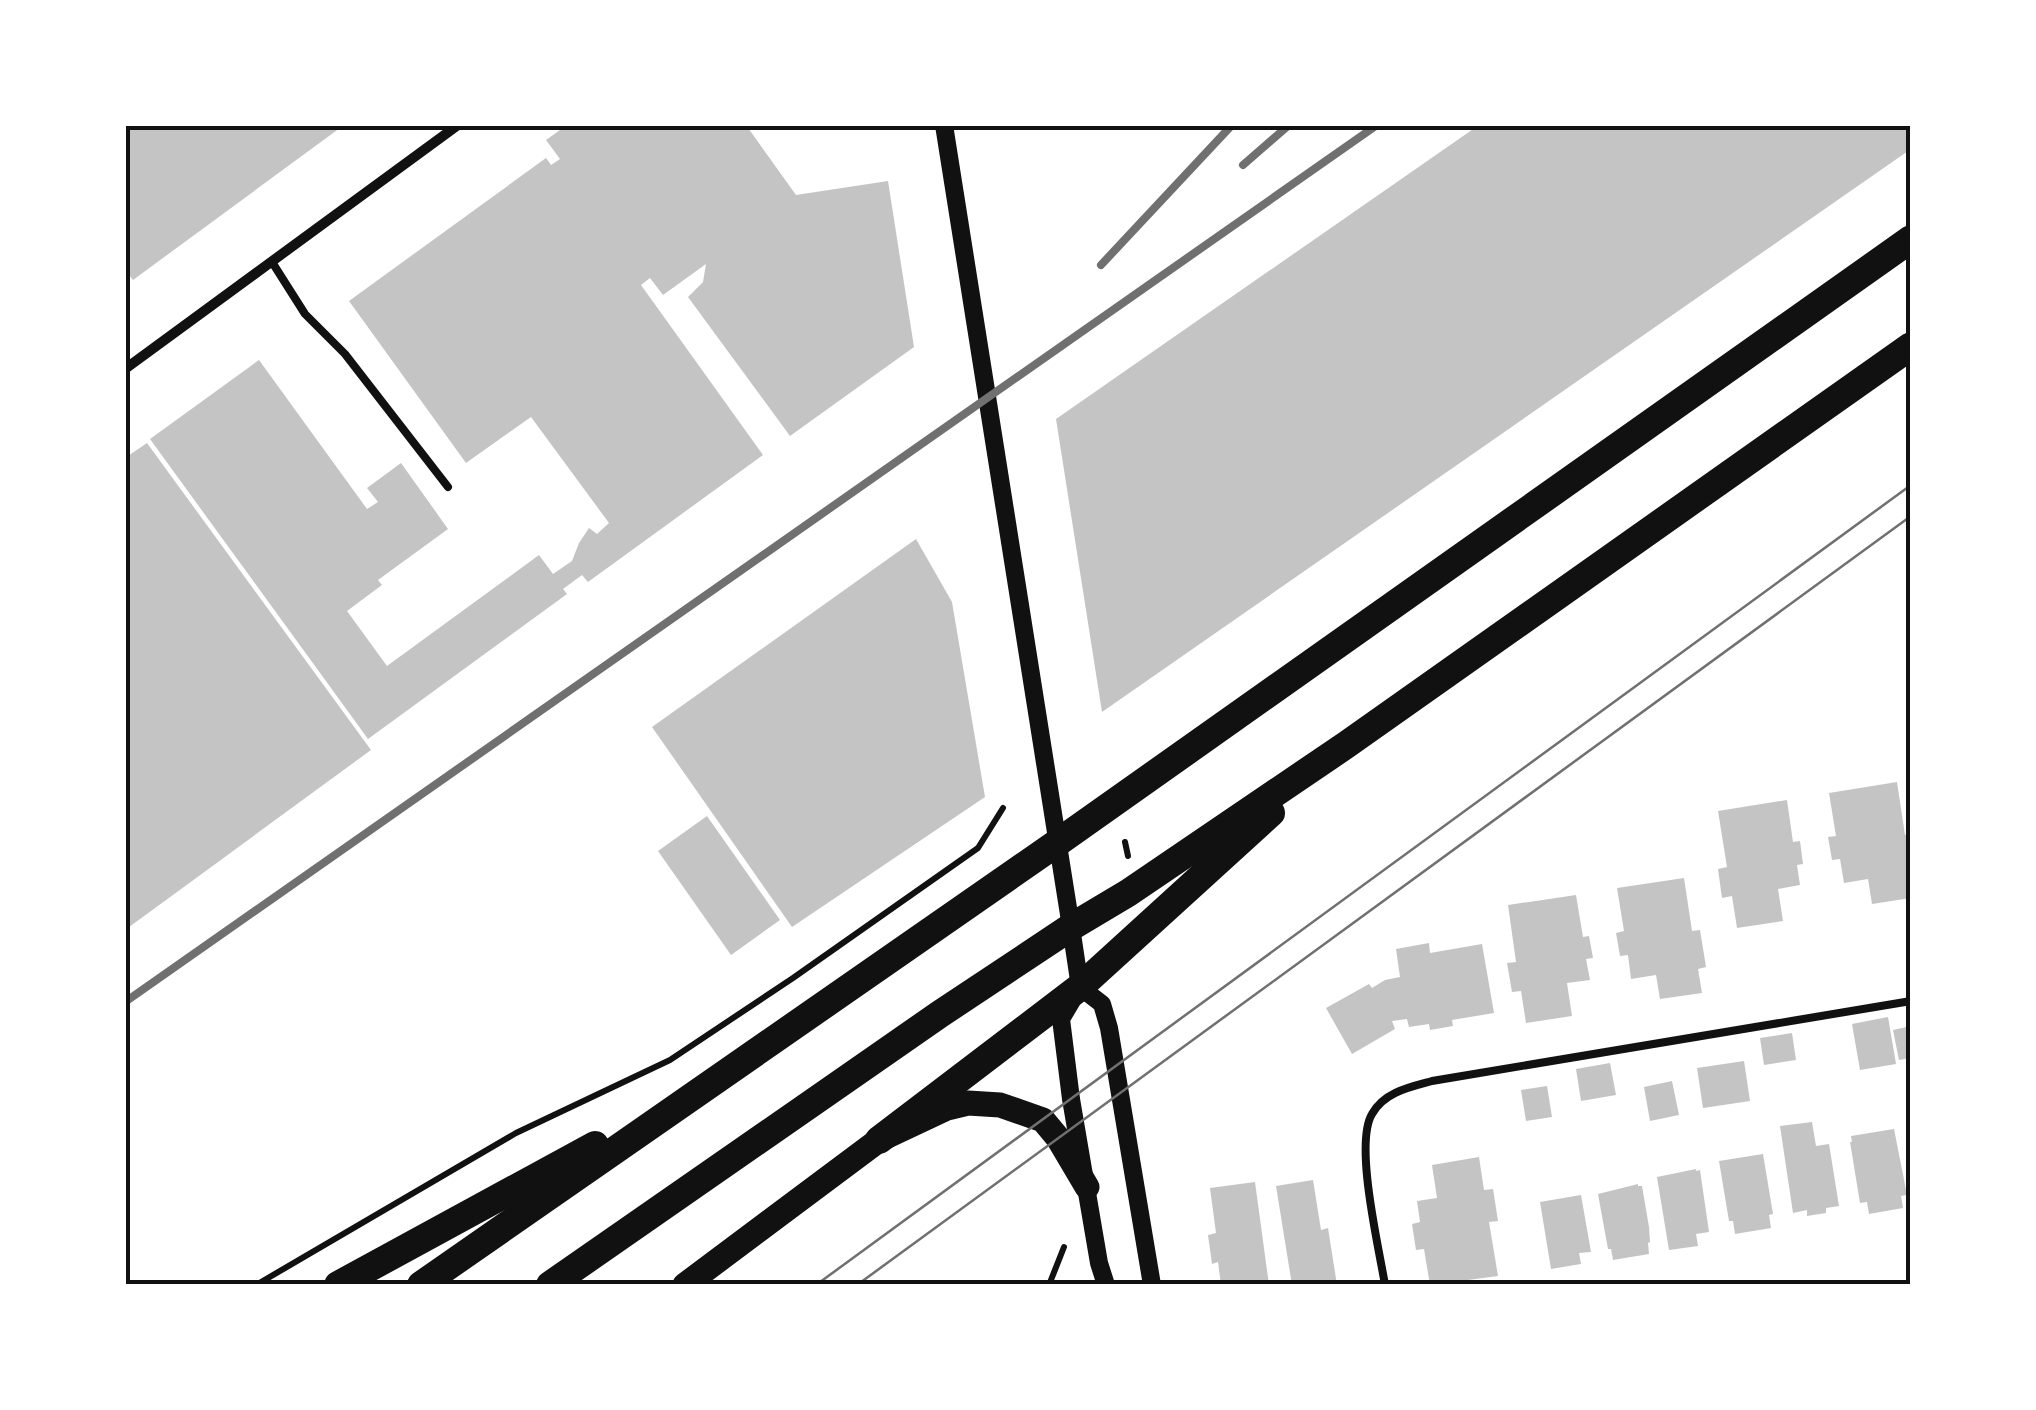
<svg xmlns="http://www.w3.org/2000/svg" width="2036" height="1410" font-family="'Roboto Condensed',sans-serif">
<rect width="100%" height="100%" fill="#fff"/>
<!-- building -->
<g fill="#c4c4c4">
<path d="M125,125H344L133,280L125,270Z"/>
<path d="M567,125H746L796,195L888,181L914,347L790,436L688,297L703,282L706,264L663,295L650,278L641,285L763,455L588,582L582,575L563,589L567,594L368,739L150,439L259,360L367,509L378,502L367,488L401,463L448,529L378,580L382,585L347,611L387,666L539,555L553,574L572,561L579,543L589,528L597,534L609,523L531,417L466,463L349,301L546,158L551,165L560,159L546,140Z"/>
<path d="M1479,125H1911V149L1102,712L1056,419Z"/>
<path d="M147,443L371,750L125,930V458Z"/>
<path d="M916,539L952,602L985,797L792,927L652,727Z"/>
<path d="M1897,782L1905,835L1911,834V898L1872,904L1868,879L1844,883L1840,859L1832,860L1828,837L1836,836L1829,793Z"/>
<path d="M1787,800L1793,842L1800,841L1803,864L1797,865L1800,885L1778,889L1783,921L1737,928L1732,896L1722,898L1718,869L1727,867L1718,811Z"/>
<path d="M707,816L780,920L731,955L658,851Z"/>
<path d="M1684,878L1692,931L1700,930L1706,967L1698,969L1702,993L1660,999L1656,975L1631,979L1628,955L1620,956L1616,933L1624,931L1617,888Z"/>
<path d="M1576,895L1583,937L1589,936L1593,958L1586,959L1590,980L1567,983L1572,1016L1526,1023L1521,991L1512,992L1507,963L1516,962L1508,905Z"/>
<path d="M1429,943L1430,953L1482,944L1494,1013L1452,1020L1453,1026L1430,1030L1429,1024L1409,1027L1407,1019L1392,1021L1395,1029L1352,1054L1326,1008L1369,984L1372,988L1385,980L1400,977L1396,949Z"/>
<path d="M1888,1017L1896,1064L1860,1070L1852,1024Z"/>
<path d="M1911,1026V1058L1899,1060L1893,1030Z"/>
<path d="M1792,1033L1796,1060L1764,1065L1760,1038Z"/>
<path d="M1744,1061L1750,1101L1703,1108L1697,1068Z"/>
<path d="M1610,1063L1616,1095L1581,1101L1576,1069Z"/>
<path d="M1672,1081L1679,1115L1650,1121L1644,1087Z"/>
<path d="M1547,1086L1552,1117L1526,1121L1521,1090Z"/>
<path d="M1812,1122L1816,1146L1829,1144L1839,1206L1826,1208V1213L1807,1216V1210L1793,1213L1780,1126Z"/>
<path d="M1894,1129L1907,1195L1901,1196L1903,1208L1869,1214L1867,1202L1860,1203L1850,1142H1852L1851,1136Z"/>
<path d="M1763,1154L1773,1214L1769,1215L1771,1228L1735,1234L1733,1221H1729L1719,1161Z"/>
<path d="M1479,1157L1484,1190L1493,1189L1498,1221L1489,1222L1498,1276L1430,1285L1424,1249L1416,1250L1412,1224L1420,1222L1417,1201L1437,1198L1432,1165Z"/>
<path d="M1696,1169V1171L1700,1170L1709,1232L1696,1234L1698,1246L1669,1250L1657,1177Z"/>
<path d="M1313,1180L1321,1230L1328,1228L1337,1285H1292L1276,1186Z"/>
<path d="M1255,1182L1269,1285H1221L1218,1262L1212,1264L1208,1235L1216,1233L1210,1188Z"/>
<path d="M1638,1184V1186H1642L1649,1227L1650,1242L1648,1243L1649,1254L1613,1260L1611,1249H1608L1598,1194Z"/>
<path d="M1581,1195L1591,1252L1579,1253L1581,1264L1551,1269L1540,1202Z"/>
</g>
<g fill="none" stroke-linecap="round" stroke-linejoin="round">
<!-- path -->
<g stroke="#111" stroke-width="6">
<path d="M1125,842L1128,856"/>
<path d="M256,1285L516,1133L670,1060L793,978L978,848L1003,808"/>
<path d="M1049,1285L1064,1247"/>
</g>
<!-- service -->
<g stroke="#111" stroke-width="8">
<path d="M272,262L305,314L345,354L448,487"/>
<path d="M1385,1285C1379,1248 1354,1144 1372,1114C1384,1092 1410,1087 1432,1081L1911,1001"/>
</g>
<!-- minor -->
<path stroke="#111" stroke-width="10" d="M125,369L458,125"/>
<!-- tertiary -->
<g stroke="#111" stroke-width="18">
<path d="M944,125L1071,927L1080,987L1061,1019L1071,1099L1099,1263L1106,1285"/>
<path d="M1080,987L1102,1004L1109,1028L1152,1285"/>
</g>
<!-- primary -->
<path stroke="#111" stroke-width="25" d="M685,1285L879,1140L947,1108L968,1103L1000,1105L1043,1120L1058,1138L1087,1187"/>
<!-- trunk -->
<g stroke="#111" stroke-width="28">
<path d="M879,1140L1080,987L1271,813"/>
<path d="M338,1285L595,1145"/>
<path d="M421,1285L1057,843L1911,239"/>
<path d="M550,1285L940,1014L1071,927L1128,893L1346,745L1911,346"/>
</g>
<!-- tram -->
<g stroke="#707070" stroke-width="2.5">
<path d="M816,1285L1911,485"/>
<path d="M857,1285L1911,516"/>
</g>
<!-- rail -->
<g stroke="#707070" stroke-width="8">
<path d="M1243,165L1289,125"/>
<path d="M1101,265L1232,125"/>
<path d="M125,1002L1377,125"/>
</g>
</g>
<!-- border -->
<rect width="2036" height="1410" fill="none" stroke="#ffffff" stroke-width="255"/>
<rect x="128" y="128" width="1780" height="1154" fill="none" stroke="#111" stroke-width="4"/>
</svg>
